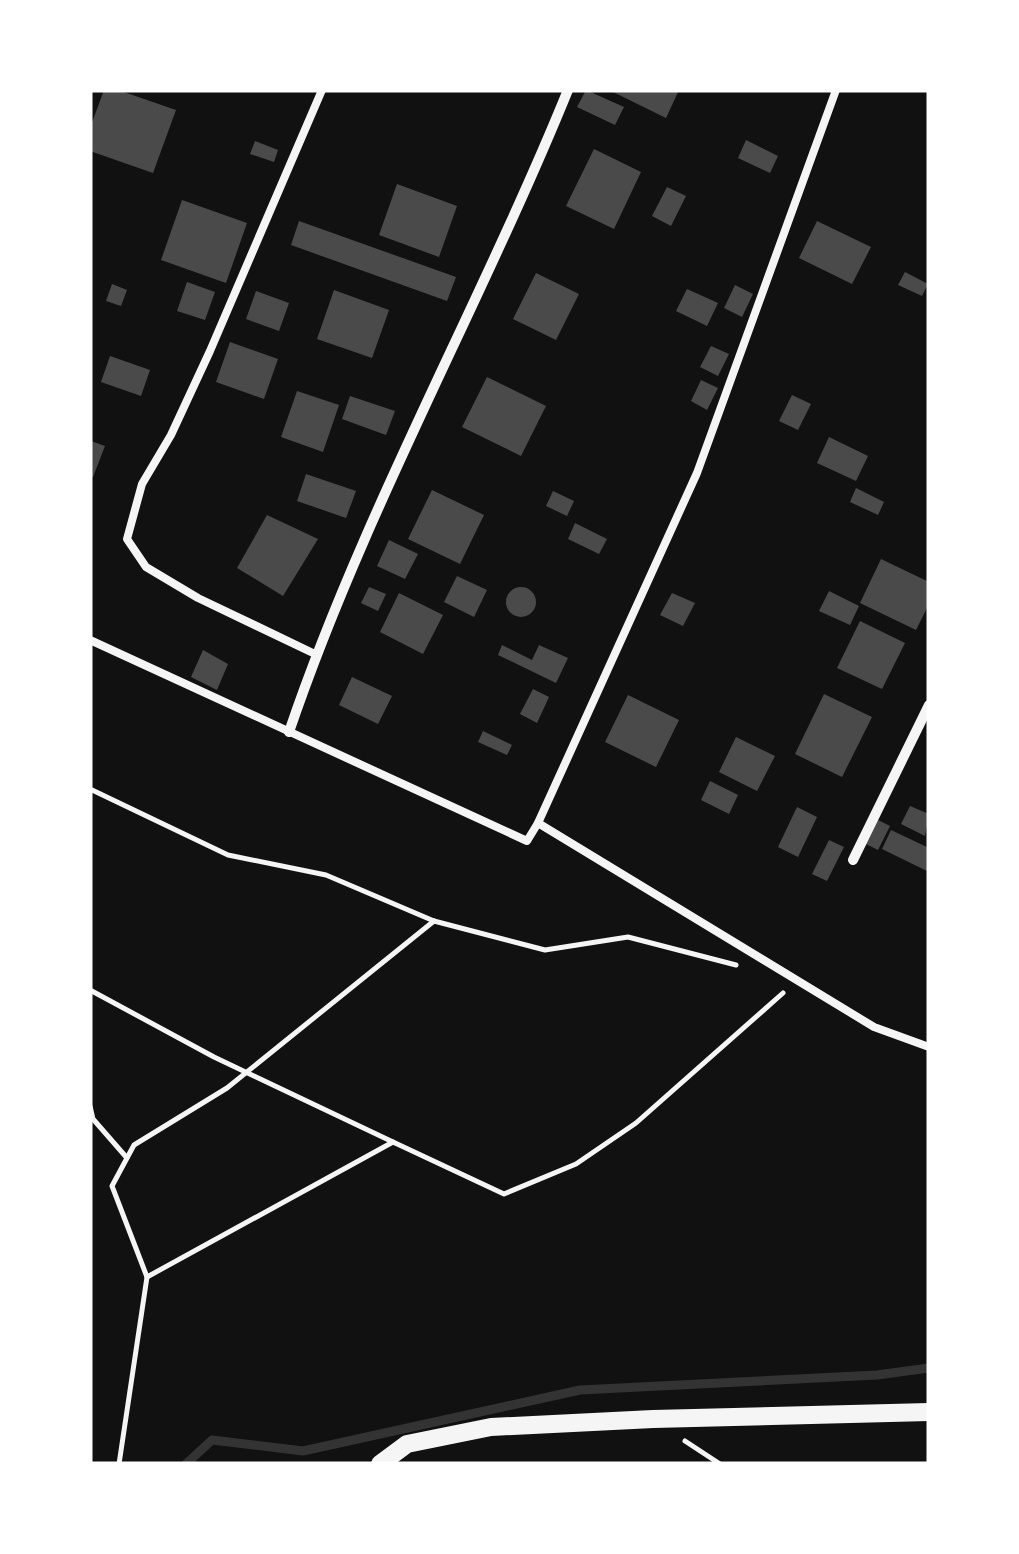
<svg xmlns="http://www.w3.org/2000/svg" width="1019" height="1554" font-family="Commissioner,sans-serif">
<rect width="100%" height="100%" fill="#111"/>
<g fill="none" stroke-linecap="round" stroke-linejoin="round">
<!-- stream -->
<path stroke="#333" stroke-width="9" d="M186,1464L212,1440L303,1451L580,1390L877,1375L929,1368"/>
</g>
<!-- building -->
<g fill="#4a4a4a">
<path d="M104,90H118L176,110L153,173L90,151V128Z"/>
<path d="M586,90L624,107L615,125L577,107Z"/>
<path d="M609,90H679L666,118Z"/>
<path d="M746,140L778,156L770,173L738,158Z"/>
<path d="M255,141L278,150L274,162L250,154Z"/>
<path d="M594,149L641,172L614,229L566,206Z"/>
<path d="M397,184L457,206L439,257L379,235Z"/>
<path d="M667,187L686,196L671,226L652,216Z"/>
<path d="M182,200L247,223L226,283L161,260Z"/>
<path d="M299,221L456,277L447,301L291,245Z"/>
<path d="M817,221L871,247L852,284L799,258Z"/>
<path d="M905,272L928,284L922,296L898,285Z"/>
<path d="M536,273L579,294L556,340L513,319Z"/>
<path d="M187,282L215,292L205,320L177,311Z"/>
<path d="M112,284L127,290L121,306L106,301Z"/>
<path d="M735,285L753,294L742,317L724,308Z"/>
<path d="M687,289L718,303L707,326L676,311Z"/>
<path d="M334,290L389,310L372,358L317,339Z"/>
<path d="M256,291L289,303L279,331L246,319Z"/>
<path d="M230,342L278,359L264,399L216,382Z"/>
<path d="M711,346L729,354L718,376L700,367Z"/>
<path d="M110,356L150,370L141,396L101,382Z"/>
<path d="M487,377L546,406L521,456L462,427Z"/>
<path d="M701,380L718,388L707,410L691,401Z"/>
<path d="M297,391L339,405L323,452L281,437Z"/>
<path d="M792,395L811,404L798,430L779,421Z"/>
<path d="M350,396L395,411L386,435L342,419Z"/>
<path d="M829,437L868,456L856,481L817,463Z"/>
<path d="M91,441L105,446L93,477L90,476Z"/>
<path d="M306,474L356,491L346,518L297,501Z"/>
<path d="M856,488L884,502L878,515L850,502Z"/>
<path d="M432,490L484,515L460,564L408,539Z"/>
<path d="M553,491L574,501L567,516L546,506Z"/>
<path d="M267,515L318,539L283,596L237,568Z"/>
<path d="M575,523L607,539L599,554L568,539Z"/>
<path d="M389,540L418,554L405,579L377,566Z"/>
<path d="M881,559L929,582V604L916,630L860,603Z"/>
<path d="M457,576L487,590L474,617L444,602Z"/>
<circle cx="521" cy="602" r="15"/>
<path d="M369,587L386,594L378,611L361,603Z"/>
<path d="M829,591L859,606L850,625L819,611Z"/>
<path d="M399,593L443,615L423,654L380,632Z"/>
<path d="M672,593L695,603L683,626L660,615Z"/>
<path d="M860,621L905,643L882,689L837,668Z"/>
<path d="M502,645L532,660L539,645L568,658L556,683L498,655Z"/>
<path d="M203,650L228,664L217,690L191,677Z"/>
<path d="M352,677L392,696L378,724L339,705Z"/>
<path d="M533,689L549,697L537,723L520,714Z"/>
<path d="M824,694L872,717L842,777L795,754Z"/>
<path d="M628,695L679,720L656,767L605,742Z"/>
<path d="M483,731L512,745L507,755L478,742Z"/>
<path d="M736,737L775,756L757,791L719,772Z"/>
<path d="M710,781L738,795L729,814L701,800Z"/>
<path d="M910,806L929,814L925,836L901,824Z"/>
<path d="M797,807L817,817L798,857L778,847Z"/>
<path d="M878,820L890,826L878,850L866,844Z"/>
<path d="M891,830L929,848V872L882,849Z"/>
<path d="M829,840L844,847L827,881L812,874Z"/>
</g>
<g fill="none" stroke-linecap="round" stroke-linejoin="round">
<!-- path -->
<g stroke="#f5f5f5" stroke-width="5">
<path d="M90,789L228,855L326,875L434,921L545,950L628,937L736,965"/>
<path d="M90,990L214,1057L393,1142"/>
<path d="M90,1106L93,1119L127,1158"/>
<path d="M147,1277L112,1186L134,1145L227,1088L434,921"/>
<path d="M685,1441L720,1464"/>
<path d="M119,1464L147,1277L393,1142L504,1194L576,1164L636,1123L783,993"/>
</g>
<!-- service -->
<g stroke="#f5f5f5" stroke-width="8">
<path d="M90,640L527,841L538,823L697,473L836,90"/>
<path d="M315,654L198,598L146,567L127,539L142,484L171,435L210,351L322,90"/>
<path d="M538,823L874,1027L929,1047"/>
</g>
<!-- minor -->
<g stroke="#f5f5f5" stroke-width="10">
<path d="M289,732C364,511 480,306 568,90"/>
<path d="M853,860L929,705"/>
</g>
<!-- tertiary -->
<path stroke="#f5f5f5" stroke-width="18" d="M380,1464L407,1444L491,1427L653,1419L929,1412"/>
</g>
<!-- border -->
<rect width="1019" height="1554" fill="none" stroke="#ffffff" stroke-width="185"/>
</svg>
